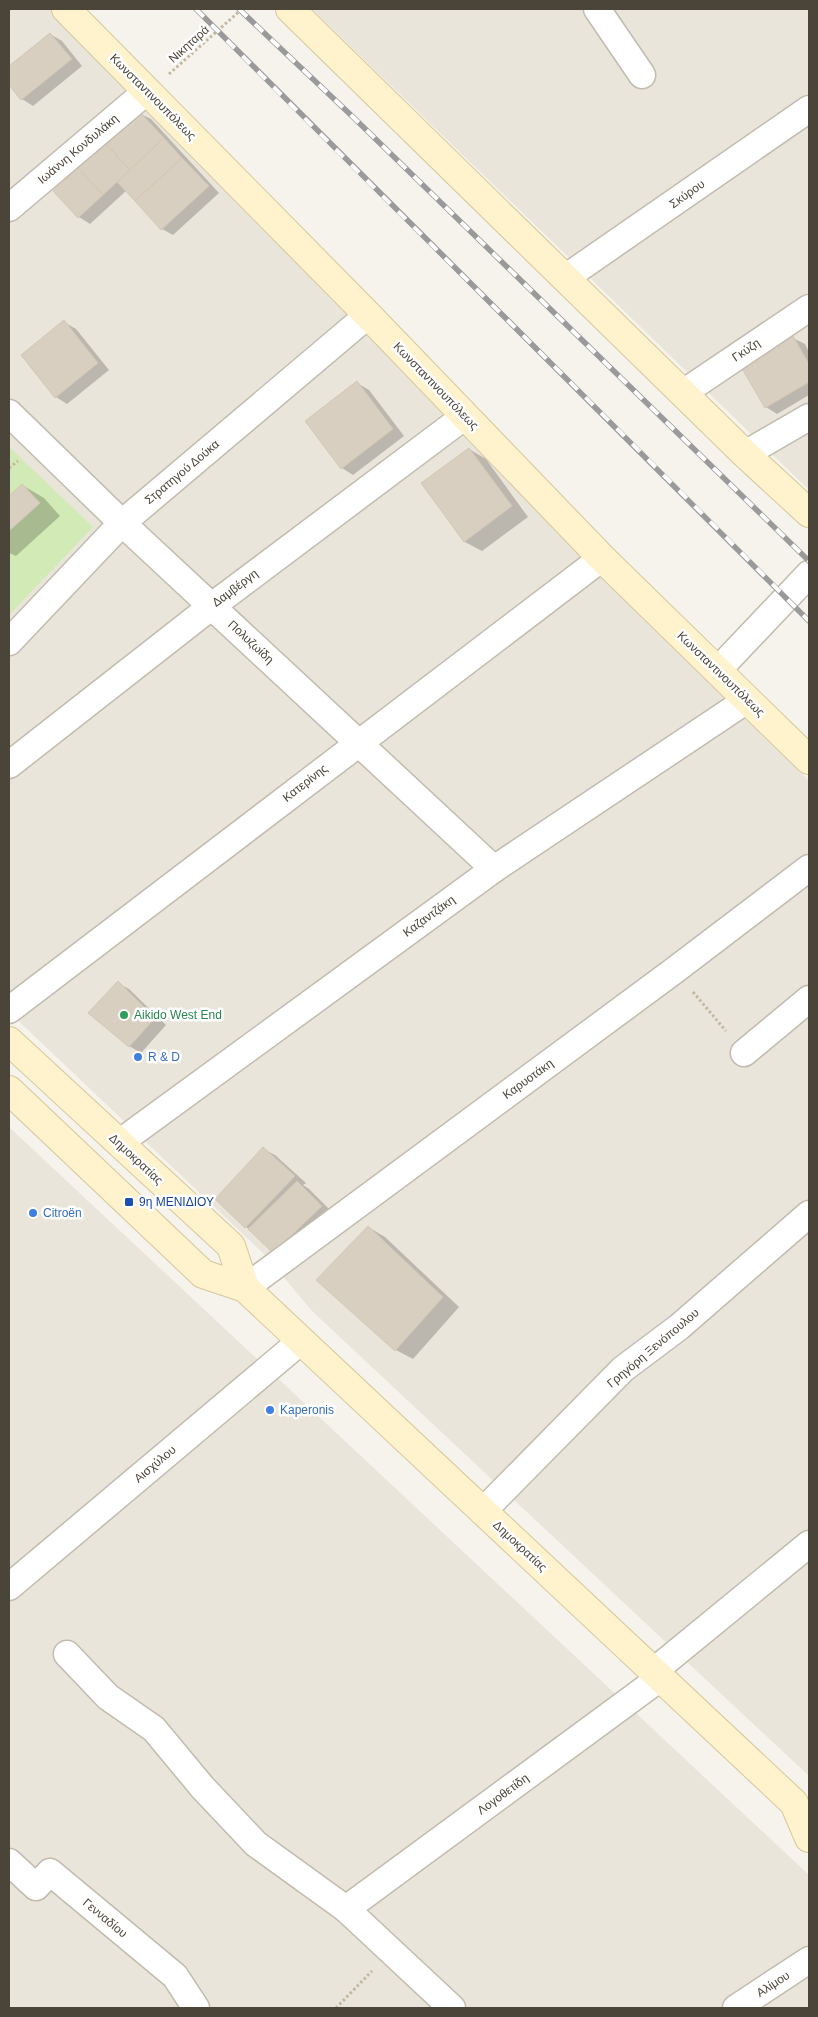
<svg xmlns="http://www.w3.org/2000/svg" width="818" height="2017" font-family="Arial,sans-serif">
<rect width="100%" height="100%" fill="#f6f3ec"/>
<!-- residential -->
<g fill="#eae5da">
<path d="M9,9H56L809,781V1776L312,1311L265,1255L9,1012Z"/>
<path d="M312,9H809V490Z"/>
<path d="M9,1127L809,1875V2008H9Z"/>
</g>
<!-- green -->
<path fill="#d2eab5" d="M9,447L93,527L9,615Z"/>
<!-- shadow -->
<g fill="#0003">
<path d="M50,34L62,41L82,66L33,106L22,99L9,83V68Z"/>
<path d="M139,113L151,119L219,193L173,235L162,229L127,190L90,224L79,217Z"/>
<path d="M64,322L76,329L109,370L67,404L56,397Z"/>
<path d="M793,338L805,344L809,352V395L777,414L766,407Z"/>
<path d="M357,383L369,390L404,436L353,475L342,468Z"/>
<path d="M469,449L486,459L528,517L482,551L465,542L422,484Z"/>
<path d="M22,485L44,498L60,516L16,556L9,553V498Z"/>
<path d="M118,983L129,989L166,1025L141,1053L129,1046Z"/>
<path d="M263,1149L275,1155L306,1183L303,1185L309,1189L333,1213L286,1258L246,1227Z"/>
<path d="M368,1227L385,1237L459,1307L413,1359L396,1350Z"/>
</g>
<!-- building -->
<g fill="#d8cfc1" stroke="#d3c7b4">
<path d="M50,33L72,59L21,100L9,85V66Z"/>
<path d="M139,111L164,138L130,170L105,143Z"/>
<path d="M164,138L182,158L135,201L117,182Z"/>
<path d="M105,143L130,170L103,195L78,168Z"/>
<path d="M182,158L209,186L161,230L135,201Z"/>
<path d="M78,168L103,195L78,218L53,191Z"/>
<path d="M64,320L98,363L55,398L21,355Z"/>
<path d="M793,336L809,364V382L765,408L741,367Z"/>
<path d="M357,381L393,429L341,469L305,421Z"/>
<path d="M469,448L512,506L464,542L421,483Z"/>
<path d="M22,484L40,503L9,531V496Z"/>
<path d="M118,981L155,1018L129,1047L88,1013Z"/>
<path d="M263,1147L295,1176L245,1228L215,1199Z"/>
<path d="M297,1181L322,1206L273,1253L248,1229Z"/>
<path d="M368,1226L443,1297L395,1351L316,1280Z"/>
</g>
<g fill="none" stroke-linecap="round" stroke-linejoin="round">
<defs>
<g id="street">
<path d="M597,9L642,75"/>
<path d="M9,208L147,91"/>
<path d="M565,278L809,109"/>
<path d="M683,393L809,308"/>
<path d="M9,413L122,523L494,869"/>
<path d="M745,454L809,417"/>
<path d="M9,642L122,523L368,315"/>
<path d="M717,671L809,574"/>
<path d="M9,765L212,606L465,416"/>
<path d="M9,1010L602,558"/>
<path d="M744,1053L809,999"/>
<path d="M119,1143L494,869L747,700"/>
<path d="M245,1288L675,970L809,868"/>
<path d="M483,1511L623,1369L679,1327L809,1214"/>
<path d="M9,1587L301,1341"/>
<path d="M67,1654L108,1697L154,1729L203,1788L256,1844L346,1909L452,2008"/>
<path d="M654,1671L809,1544"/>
<path d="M9,1862L36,1887L50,1872L175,1976L196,2008"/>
<path d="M346,1909L660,1678"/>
<path d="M736,2008L809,1960"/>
</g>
<g id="secondary">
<path d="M66,9L368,315L602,558L809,760"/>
<path d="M290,9L745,454L809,513"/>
<path d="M9,1041L231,1246L245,1288"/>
<path d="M9,1090L203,1274L245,1288L794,1803L809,1838"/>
</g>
</defs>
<!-- street casing -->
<use href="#street" stroke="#c2bbae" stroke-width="29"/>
<!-- secondary casing -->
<use href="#secondary" stroke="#d6c79b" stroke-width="30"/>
<!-- path -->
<g stroke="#c4b79f" stroke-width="3" stroke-dasharray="2.5 2.5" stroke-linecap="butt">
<path d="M169,74L242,9"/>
<path d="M9,468L18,461"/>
<path d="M693,992L726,1031"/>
<path d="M336,2008L372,1971"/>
</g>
<!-- street -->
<use href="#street" stroke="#fff" stroke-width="26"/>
<!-- secondary -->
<use href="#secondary" stroke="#fff3cd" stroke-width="28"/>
<defs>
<g id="rail">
<path d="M196,9C399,214 606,416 809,621"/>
<path d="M239,9L353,117L809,561"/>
</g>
</defs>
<!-- rail casing -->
<use href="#rail" stroke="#9a9a9a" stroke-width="5.5"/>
<!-- rail -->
<use href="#rail" stroke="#fff" stroke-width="4" stroke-dasharray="11" stroke-linecap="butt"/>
</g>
<!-- markers -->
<circle fill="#2e9e5b" stroke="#fff" stroke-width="2" cx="124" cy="1015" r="5"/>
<g fill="#3f7fe0" stroke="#fff" stroke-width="2">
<circle cx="138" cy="1057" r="5"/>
<circle cx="33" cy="1213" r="5"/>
<circle cx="270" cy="1410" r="5"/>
</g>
<rect fill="#1a4fb4" stroke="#fff" stroke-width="2" x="124" y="1197" width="10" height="10" rx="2.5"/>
<g text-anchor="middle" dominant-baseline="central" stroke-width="5" stroke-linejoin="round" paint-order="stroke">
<!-- street labels -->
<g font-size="12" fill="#4b4439" stroke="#fff">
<text transform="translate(189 44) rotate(-42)">Νικηταρά</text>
<text transform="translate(153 97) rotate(45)">Κωνσταντινουπόλεως</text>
<text transform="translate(78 149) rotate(-40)">Ιωάννη Κονδυλάκη</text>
<text transform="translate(687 194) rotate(-35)">Σκύρου</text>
<text transform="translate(746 350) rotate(-34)">Γκύζη</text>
<text transform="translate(436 386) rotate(46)">Κωνσταντινουπόλεως</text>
<text transform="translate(182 472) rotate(-40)">Στρατηγού Δούκα</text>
<text transform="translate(235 588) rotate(-37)">Δαμβέργη</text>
<text transform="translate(251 642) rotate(43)">Πολυζωίδη</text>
<text transform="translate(721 674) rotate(44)">Κωνσταντινουπόλεως</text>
<text transform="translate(305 783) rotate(-38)">Κατερίνης</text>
<text transform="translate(429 916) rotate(-36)">Καζαντζάκη</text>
<text transform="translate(528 1079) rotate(-36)">Καρυοτάκη</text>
<text transform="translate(136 1159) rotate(43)">Δημοκρατίας</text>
<text transform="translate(653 1348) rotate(-40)">Γρηγόρη Ξενόπουλου</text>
<text transform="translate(155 1464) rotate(-40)">Αισχύλου</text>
<text transform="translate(520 1546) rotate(43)">Δημοκρατίας</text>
<text transform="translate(503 1794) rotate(-36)">Λογοθετίδη</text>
<text transform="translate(105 1918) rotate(40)">Γενναδίου</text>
<text transform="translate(773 1984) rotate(-33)">Αλίμου</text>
</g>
<!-- leisure labels -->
<g font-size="12" fill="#27864d" stroke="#fff" text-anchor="start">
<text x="134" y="1015">Aikido West End</text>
</g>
<!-- shop labels -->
<g font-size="12" fill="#366cbe" stroke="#fff" text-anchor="start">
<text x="148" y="1057">R &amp; D</text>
<text x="43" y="1213">Citroën</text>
<text x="280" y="1410">Kaperonis</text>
</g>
<!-- transit labels -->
<g font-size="12" fill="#164399" stroke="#fff" text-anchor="start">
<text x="139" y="1202">9η ΜΕΝΙΔΙΟΥ</text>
</g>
</g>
<!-- border -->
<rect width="818" height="2017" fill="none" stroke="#4b4439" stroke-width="20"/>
</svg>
